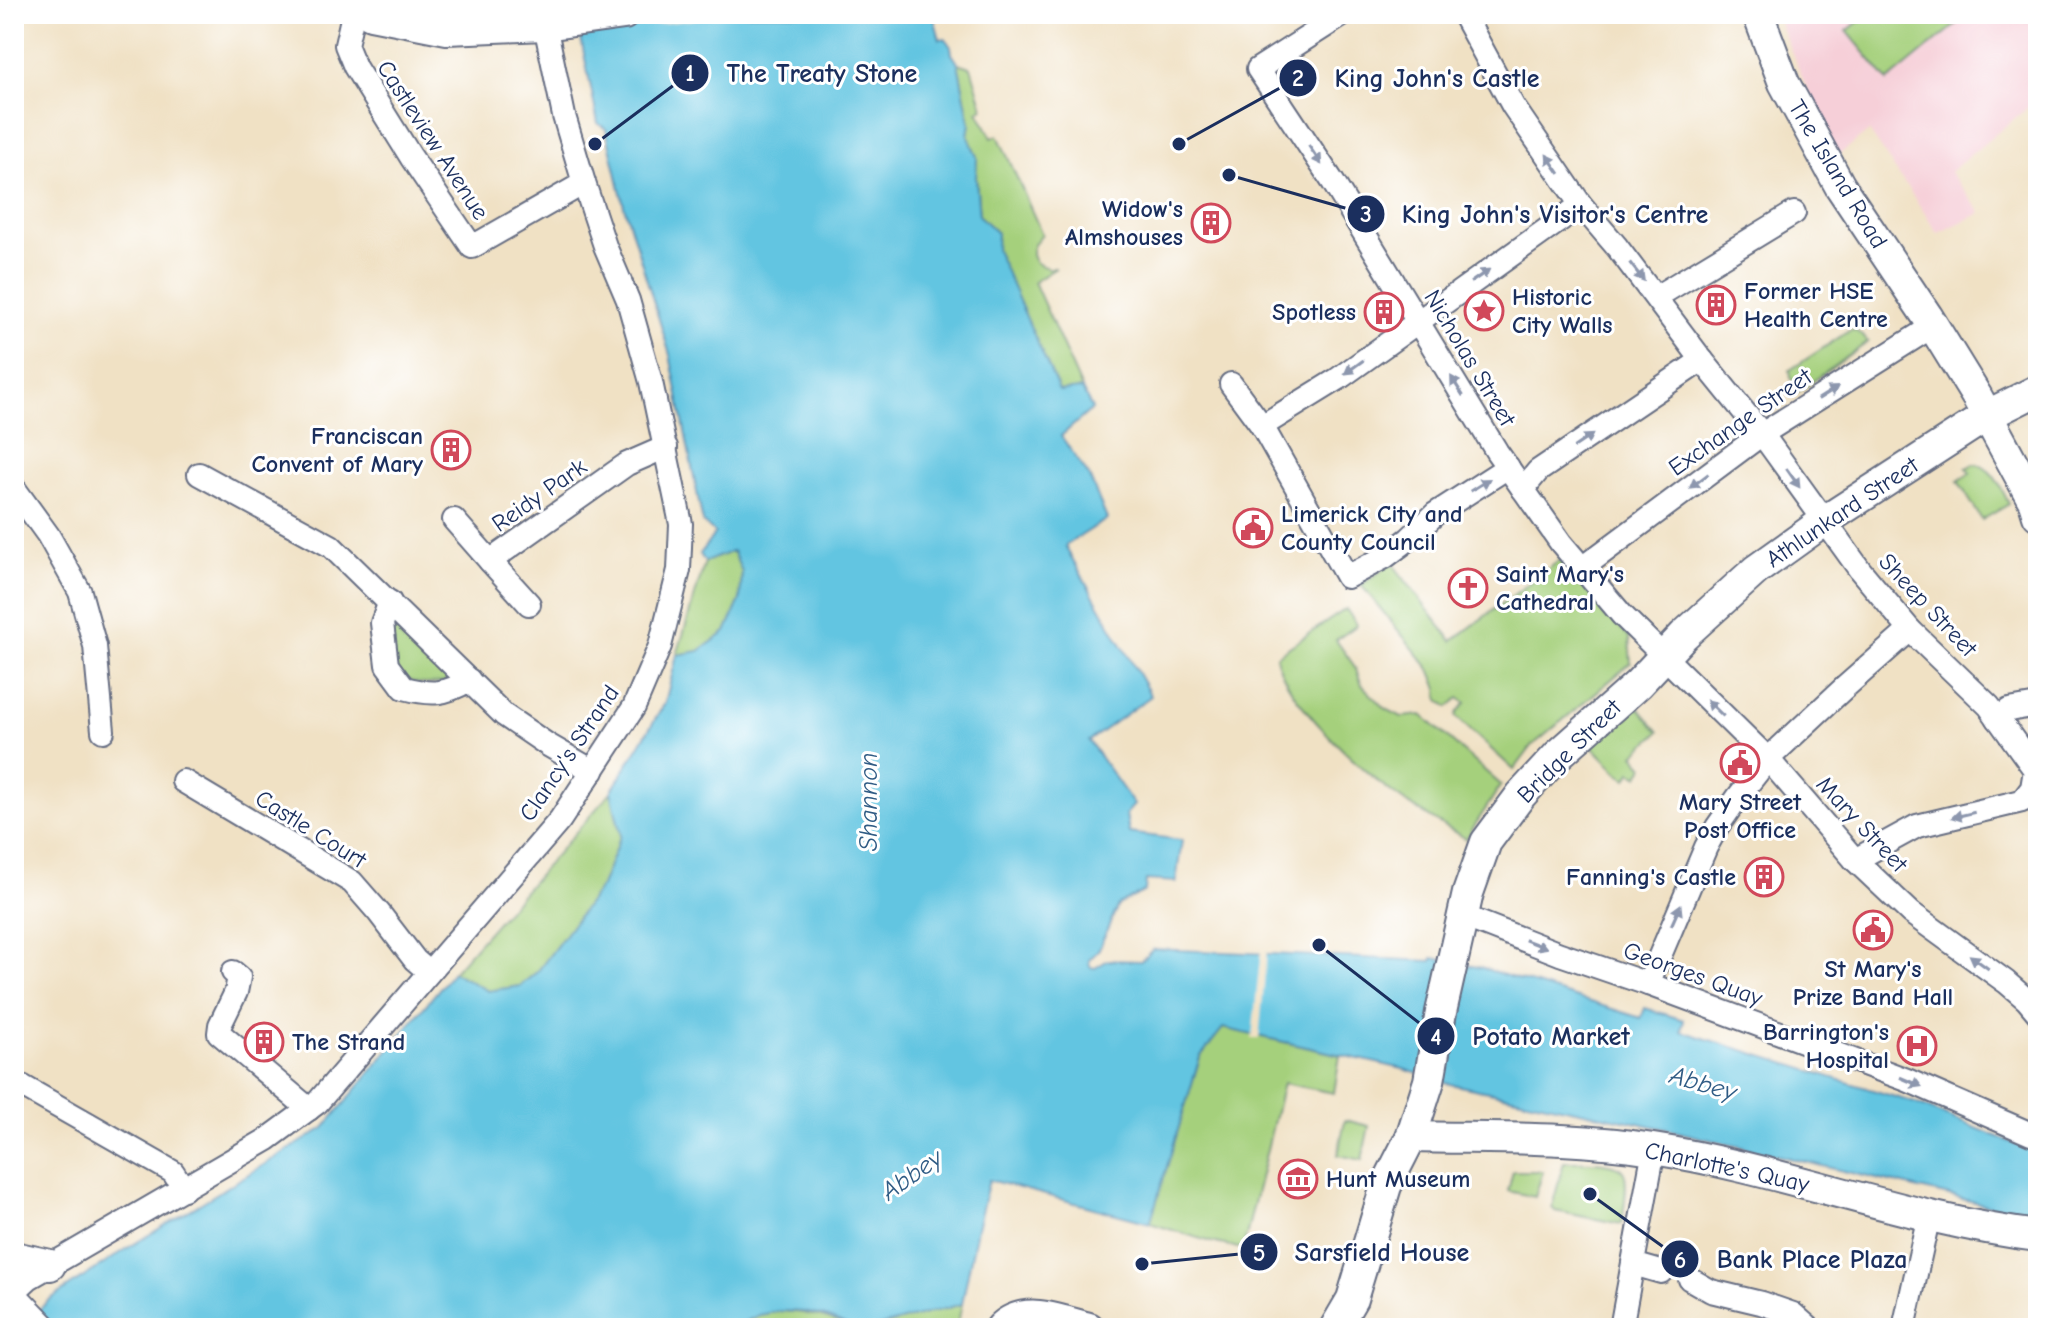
<svg xmlns="http://www.w3.org/2000/svg" width="2052" height="1342" font-family="'Comic Neue',sans-serif">
<rect width="100%" height="100%" fill="#fff"/>
<filter id="ink" filterUnits="userSpaceOnUse"><feTurbulence type="fractalNoise" baseFrequency=".0125" numOctaves="2"/><feDisplacementMap in="SourceGraphic" scale="16" xChannelSelector="R" yChannelSelector="G"/><feConvolveMatrix kernelMatrix="1 2 1 2 8 2 1 2 1" color-interpolation-filters="sRGB"/></filter>
<filter id="wash" filterUnits="userSpaceOnUse"><feTurbulence type="fractalNoise" baseFrequency=".006" numOctaves="4" result="noise"/><feDisplacementMap in="SourceGraphic" scale="32" xChannelSelector="R" yChannelSelector="G"/><feGaussianBlur stdDeviation="1.8" result="paint"/><feColorMatrix in="noise" values="0 0 0 0 0 0 0 0 0 0 0 0 0 0 0 0 0 1.4 0 .05"/><feComposite in="paint" operator="in"/></filter>
<g filter="url(#wash)">
<rect width="100%" height="100%" fill="#f0e1c4"/>
<!-- built -->
<path fill="#f6cfd8" d="M1784,14H2038V99L1950,172L1981,213L1938,233L1869,131L1836,157L1777,18Z"/>
<!-- green -->
<g fill="#a5d07c" stroke="#60806d" stroke-width="2">
<path d="M1868,14H1969L1888,81L1847,31Z"/>
<path d="M958,63L971,67L983,108L978,111L992,138L998,135L1042,234C1039,238 1035,242 1033,247C1028,262 1043,269 1056,268L1034,282L1082,389L1059,391L995,249L997,233L979,216L976,177L977,157L968,135L970,123Z"/>
<path d="M1854,330L1862,335L1868,342L1798,392L1791,378L1790,370L1849,331Z"/>
<path d="M1975,464C1992,466 2002,489 2009,504L1982,520L1958,481L1970,473L1966,468Z"/>
<path d="M733,551L742,572L740,600L726,632L699,651L677,655L705,562Z"/>
<path d="M1560,560L1629,637L1631,663L1532,746L1514,770L1456,717L1457,713L1466,703L1459,698L1448,707L1439,700L1438,688L1430,669L1361,585L1392,563L1452,641Z"/>
<path d="M1346,609L1357,625L1336,640L1355,667L1362,685L1384,708L1402,717L1422,715L1501,785L1466,839C1443,825 1419,812 1397,796C1361,770 1284,700 1276,656Z"/>
<path d="M403,629L448,673L449,682C430,685 405,688 395,666C391,657 392,642 391,632Z"/>
<path d="M1637,706L1659,732L1634,755L1644,766L1639,776L1631,772L1627,779L1619,774L1591,745Z"/>
<path d="M611,792L621,835L601,886L538,971L520,986L488,991L453,972Z"/>
<path d="M1223,1028L1340,1055L1334,1093L1283,1083L1243,1249L1211,1242L1150,1223L1200,1057Z"/>
<path d="M1345,1120L1369,1126L1362,1160L1338,1155Z"/>
<path d="M1564,1162C1578,1162 1618,1159 1624,1173C1629,1183 1623,1211 1622,1224L1555,1211L1552,1207Z"/>
<path d="M1513,1171H1543L1535,1197L1508,1191Z"/>
<path d="M962,1304L957,1328H874Z"/>
<path d="M781,1311C807,1312 828,1317 852,1328H732L759,1315Z"/>
</g>
<!-- water -->
<path fill="#62c5e1" stroke="#3e7aa0" stroke-width="2" d="M582,14H933L940,39L945,38L951,47L952,54L958,63L970,123L968,135L977,157L976,177L979,216L997,233L996,249L1059,391L1082,389L1092,409L1061,436L1089,476L1107,519L1065,546L1151,696L1089,741L1134,805L1126,814L1129,833L1182,840L1176,882L1146,880L1145,891L1118,905L1098,951L1089,960L1090,967L1095,968L1108,960L1141,961L1153,949L1432,961L1433,958L1482,968L1641,1018L1645,1008L1684,1020L1681,1031L1915,1103L2030,1150L2038,1151V1217L1657,1127L1450,1084L1403,1069L1223,1028L1200,1057L1150,1223L989,1180L977,1228L962,1304L874,1328H852L829,1318L805,1312L781,1311L759,1315L732,1328H20L49,1300L134,1244L324,1128L453,972L488,991L520,986L538,971L601,886L621,835L611,792L665,703L677,655L699,651L726,632L740,600L742,572L733,551L705,562L700,554L715,533L703,523L670,355L624,206L606,129L598,123L580,34Z"/>
<!-- pier -->
<g fill="#f0e1c4">
<path d="M582,14H736L580,34Z"/>
<path d="M1261,949L1267,950L1259,1039H1252Z"/>
</g>
</g>
<g filter="url(#ink)">
<g fill="none" stroke-linecap="round" stroke-linejoin="round">
<defs>
<g id="minor">
<path d="M353,14L346,45L355,67L411,157L472,247L584,183"/>
<path d="M1344,14L1258,69L1333,182L1497,452L1561,543L1622,615L1768,759L1855,860L1911,913L2006,982L2027,1000L2038,1013"/>
<path d="M1463,14L1513,106L1581,205L1617,247L1702,360L1762,434L1860,570L1910,630L1989,706L2035,770L2032,788L2022,801L1917,826L1855,860"/>
<path d="M1656,297L1794,213"/>
<path d="M1231,384L1262,426L1347,577L1385,557L1409,539L1435,514L1508,467"/>
<path d="M1262,426L1338,379L1581,205"/>
<path d="M199,474L331,546L504,715L548,745L593,771"/>
<path d="M14,488L48,535L80,592L95,646L103,731"/>
<path d="M1523,489L1538,471L1702,360"/>
<path d="M454,520L490,561L627,464L666,447"/>
<path d="M490,561L529,604"/>
<path d="M1582,568L1762,434L1933,326"/>
<path d="M390,602L382,623L387,665L404,688C431,695 445,695 469,680"/>
<path d="M1998,719L2009,710L2038,705"/>
<path d="M183,781L352,882L379,913L415,960L429,972"/>
<path d="M1463,916L1560,954L1648,984L1907,1080L2031,1134L2038,1136"/>
<path d="M233,972L239,977L236,992L220,1025L219,1033L309,1109"/>
<path d="M1648,984L1706,847L1717,827L1738,797L1768,759L1843,689L1910,630"/>
<path d="M22,1086L173,1172L184,1189"/>
<path d="M1633,1264L1661,1272"/>
<path d="M1690,1279L1711,1291L1761,1303L1793,1314L1809,1328"/>
<path d="M14,1292L29,1278L48,1267L268,1139L317,1103L560,820L634,707L660,646L679,570L681,524L651,382L628,300L605,246L584,183L564,116L545,25"/>
<path d="M1621,1328L1654,1149"/>
<path d="M1904,1328L1929,1215"/>
</g>
<g id="major">
<path d="M371,14L447,29L545,25L624,14"/>
<path d="M1758,14L1784,83L1840,186L1927,316L1977,397L2034,502L2038,515"/>
<path d="M1411,1137C1492,1139 1574,1136 1653,1149C1783,1169 1907,1220 2038,1236"/>
<path d="M14,1257L50,1265"/>
<path d="M14,1299L42,1328"/>
<path d="M1001,1328C1025,1304 1061,1321 1089,1328"/>
<path d="M1335,1328L1352,1299L1386,1186L1411,1137L1429,1081L1441,1012L1468,893L1486,842L1521,795L1558,755L1638,684L1684,635L1756,570L1823,522L1988,415L2038,390"/>
</g>
</defs>
<!-- minor casing -->
<use href="#minor" stroke="#666d82" stroke-width="26"/>
<!-- major casing -->
<use href="#major" stroke="#666d82" stroke-width="34"/>
<!-- minor -->
<use href="#minor" stroke="#fff" stroke-width="22"/>
<!-- major -->
<use href="#major" stroke="#fff" stroke-width="30"/>
</g>
<!-- one-way arrows -->
<defs><path id="oneway-solid" d="M-6-.8H1V-3.2L6.5 0L1 3.2V.8H-6Z" transform="scale(2)"/></defs>
<g fill="#8d97ae">
<use href="#oneway-solid" transform="translate(1315 155) rotate(56)"/>
<use href="#oneway-solid" transform="translate(1553 164) rotate(-125)"/>
<use href="#oneway-solid" transform="translate(1637 272) rotate(52)"/>
<use href="#oneway-solid" transform="translate(1480 276) rotate(-35)"/>
<use href="#oneway-solid" transform="translate(1354 367) rotate(144)"/>
<use href="#oneway-solid" transform="translate(1457 386) rotate(-122)"/>
<use href="#oneway-solid" transform="translate(1828 393) rotate(-32)"/>
<use href="#oneway-solid" transform="translate(1583 441) rotate(-34)"/>
<use href="#oneway-solid" transform="translate(1793 478) rotate(55)"/>
<use href="#oneway-solid" transform="translate(1699 481) rotate(143)"/>
<use href="#oneway-solid" transform="translate(1480 485) rotate(-32)"/>
<use href="#oneway-solid" transform="translate(1715 708) rotate(-136)"/>
<use href="#oneway-solid" transform="translate(1963 815) rotate(167)"/>
<use href="#oneway-solid" transform="translate(1676 915) rotate(-66)"/>
<use href="#oneway-solid" transform="translate(1536 944) rotate(21)"/>
<use href="#oneway-solid" transform="translate(1979 962) rotate(-144)"/>
<use href="#oneway-solid" transform="translate(1911 1082) rotate(23)"/>
</g>
</g>
<!-- icons -->
<defs>
<symbol id="building-ring" viewBox="-11 -11 22 22"><circle r="9.5" fill="#fff" stroke="#d1495b" stroke-width="1.5"/><path d="M-4-6H4V6H1V3H-1V6H-4ZM-2.5-4.3h1.7v1.8h-1.7ZM.8-4.3h1.7v1.8H.8ZM-2.5-1h1.7V.8h-1.7ZM.8-1h1.7V.8H.8Z" fill="#d1495b"/></symbol>
<symbol id="sight-ring" viewBox="-11 -11 22 22"><circle r="9.5" fill="#fff" stroke="#d1495b" stroke-width="1.5"/><path d="M0-6L1.8-2.2L6-1.7L2.9 1.2L3.7 5.4L0 3.3L-3.7 5.4L-2.9 1.2L-6-1.7L-1.8-2.2Z" fill="#d1495b"/></symbol>
<symbol id="civic-ring" viewBox="-11 -11 22 22"><circle r="9.5" fill="#fff" stroke="#d1495b" stroke-width="1.5"/><path d="M-.6-6.5H3V-4.5H.6V-3L4-1V1h2V6H-6V1h2V-1L-.6-3ZM-1.2 2.5V6h2.4V2.5Z" fill="#d1495b"/></symbol>
<symbol id="church-ring" viewBox="-11 -11 22 22"><circle r="9.5" fill="#fff" stroke="#d1495b" stroke-width="1.5"/><path d="M-1.2-6h2.4v3.5h3.3v2.4h-3.3V6h-2.4V-.1h-3.3v-2.4h3.3Z" fill="#d1495b"/></symbol>
<symbol id="hospital-ring" viewBox="-11 -11 22 22"><circle r="9.5" fill="#fff" stroke="#d1495b" stroke-width="1.5"/><path d="M-5-5h3v3.5h4V-5h3V5h-3V1.5h-4V5h-3Z" fill="#d1495b"/></symbol>
<symbol id="museum-ring" viewBox="-11 -11 22 22"><circle r="9.5" fill="#fff" stroke="#d1495b" stroke-width="1.5"/><path d="M0-6L6-3V-2H-6V-3ZM-5-1h2V3h-2ZM-1-1h2V3h-2ZM3-1h2V3H3ZM-6 4H6V6H-6Z" fill="#d1495b"/></symbol>
</defs>
<g fill-rule="evenodd">
<use href="#building-ring" x="1189" y="201" width="44" height="44"/>
<use href="#building-ring" x="1694" y="283" width="44" height="44"/>
<use href="#sight-ring" x="1462" y="289" width="44" height="44"/>
<use href="#building-ring" x="1362" y="290" width="44" height="44"/>
<use href="#building-ring" x="429" y="428" width="44" height="44"/>
<use href="#civic-ring" x="1231" y="506" width="44" height="44"/>
<use href="#church-ring" x="1446" y="566" width="44" height="44"/>
<use href="#civic-ring" x="1718" y="741" width="44" height="44"/>
<use href="#building-ring" x="1742" y="855" width="44" height="44"/>
<use href="#civic-ring" x="1851" y="908" width="44" height="44"/>
<use href="#building-ring" x="242" y="1020" width="44" height="44"/>
<use href="#hospital-ring" x="1895" y="1024" width="44" height="44"/>
<use href="#museum-ring" x="1276" y="1157" width="44" height="44"/>
</g>
<g text-anchor="middle" dominant-baseline="central" stroke-width="6" stroke-linejoin="round" paint-order="stroke">
<!-- street labels -->
<g font-size="24" fill="#1b2f5e" stroke="#fff">
<text transform="translate(433 140) rotate(57)">Castleview Avenue</text>
<text transform="translate(1838 174) rotate(59)">The Island Road</text>
<text transform="translate(1470 358) rotate(59)">Nicholas Street</text>
<text transform="translate(1740 422) rotate(-35)">Exchange Street</text>
<text transform="translate(539 495) rotate(-35)">Reidy Park</text>
<text transform="translate(1842 512) rotate(-34)">Athlunkard Street</text>
<text transform="translate(1928 605) rotate(47)">Sheep Street</text>
<text transform="translate(1569 751) rotate(-45)">Bridge Street</text>
<text transform="translate(569 753) rotate(-56)">Clancy's Strand</text>
<text transform="translate(1862 824) rotate(47)">Mary Street</text>
<text transform="translate(311 829) rotate(32)">Castle Court</text>
<text transform="translate(1693 974) rotate(20)">Georges Quay</text>
<text transform="translate(1727 1167) rotate(12)">Charlotte's Quay</text>
</g>
<!-- poi labels -->
<g font-size="24" font-weight="bold" fill="#1b2f5e" stroke="#fff" text-anchor="start">
<text x="1183" y="209" text-anchor="end">Widow's<tspan x="1183" dy="28">Almshouses</tspan></text>
<text x="1744" y="291">Former HSE<tspan x="1744" dy="28">Health Centre</tspan></text>
<text x="1512" y="297">Historic<tspan x="1512" dy="28">City Walls</tspan></text>
<text x="1356" y="312" text-anchor="end">Spotless</text>
<text x="423" y="436" text-anchor="end">Franciscan<tspan x="423" dy="28">Convent of Mary</tspan></text>
<text x="1281" y="514">Limerick City and<tspan x="1281" dy="28">County Council</tspan></text>
<text x="1496" y="574">Saint Mary's<tspan x="1496" dy="28">Cathedral</tspan></text>
<text x="1740" y="802" text-anchor="middle">Mary Street<tspan x="1740" dy="28">Post Office</tspan></text>
<text x="1736" y="877" text-anchor="end">Fanning's Castle</text>
<text x="1873" y="969" text-anchor="middle">St Mary's<tspan x="1873" dy="28">Prize Band Hall</tspan></text>
<text x="1889" y="1032" text-anchor="end">Barrington's<tspan x="1889" dy="28">Hospital</tspan></text>
<text x="292" y="1042">The Strand</text>
<text x="1326" y="1179">Hunt Museum</text>
</g>
<!-- water labels -->
<g font-size="26" font-style="italic" fill="#305c85" stroke="#fff">
<text transform="translate(869 802) rotate(-90)">Shannon</text>
<text transform="translate(1703 1084) rotate(16)">Abbey</text>
<text transform="translate(912 1175) rotate(-35)">Abbey</text>
</g>
</g>
<!-- callouts -->
<path fill="none" stroke="#1b2f5e" stroke-width="3" d="M595 144L690 73M1179 144L1298 78M1229 175L1366 214M1319 945L1436 1036M1142 1264L1259 1252M1590 1194L1680 1259"/>
<g fill="#1b2f5e" stroke="#fff" stroke-width="3">
<circle cx="595" cy="144" r="8"/>
<circle cx="1179" cy="144" r="8"/>
<circle cx="1229" cy="175" r="8"/>
<circle cx="1319" cy="945" r="8"/>
<circle cx="1142" cy="1264" r="8"/>
<circle cx="1590" cy="1194" r="8"/>
<circle cx="690" cy="73" r="20"/>
<circle cx="1298" cy="78" r="20"/>
<circle cx="1366" cy="214" r="20"/>
<circle cx="1436" cy="1036" r="20"/>
<circle cx="1259" cy="1252" r="20"/>
<circle cx="1680" cy="1259" r="20"/>
</g>
<g font-size="24" text-anchor="middle" font-weight="bold" fill="#fff">
<text x="690" y="81">1</text>
<text x="1298" y="86">2</text>
<text x="1366" y="222">3</text>
<text x="1436" y="1045">4</text>
<text x="1259" y="1261">5</text>
<text x="1680" y="1268">6</text>
</g>
<g font-size="26" text-anchor="middle" font-weight="bold" fill="#1b2f5e" stroke="#fff" stroke-width="6" stroke-linejoin="round" paint-order="stroke">
<text x="822" y="82">The Treaty Stone</text>
<text x="1437" y="87">King John's Castle</text>
<text x="1555" y="223">King John's Visitor's Centre</text>
<text x="1551" y="1045">Potato Market</text>
<text x="1382" y="1261">Sarsfield House</text>
<text x="1812" y="1268">Bank Place Plaza</text>
</g>
<!-- margin -->
<rect width="2052" height="1342" fill="none" stroke="#fff" stroke-width="48"/>
</svg>
